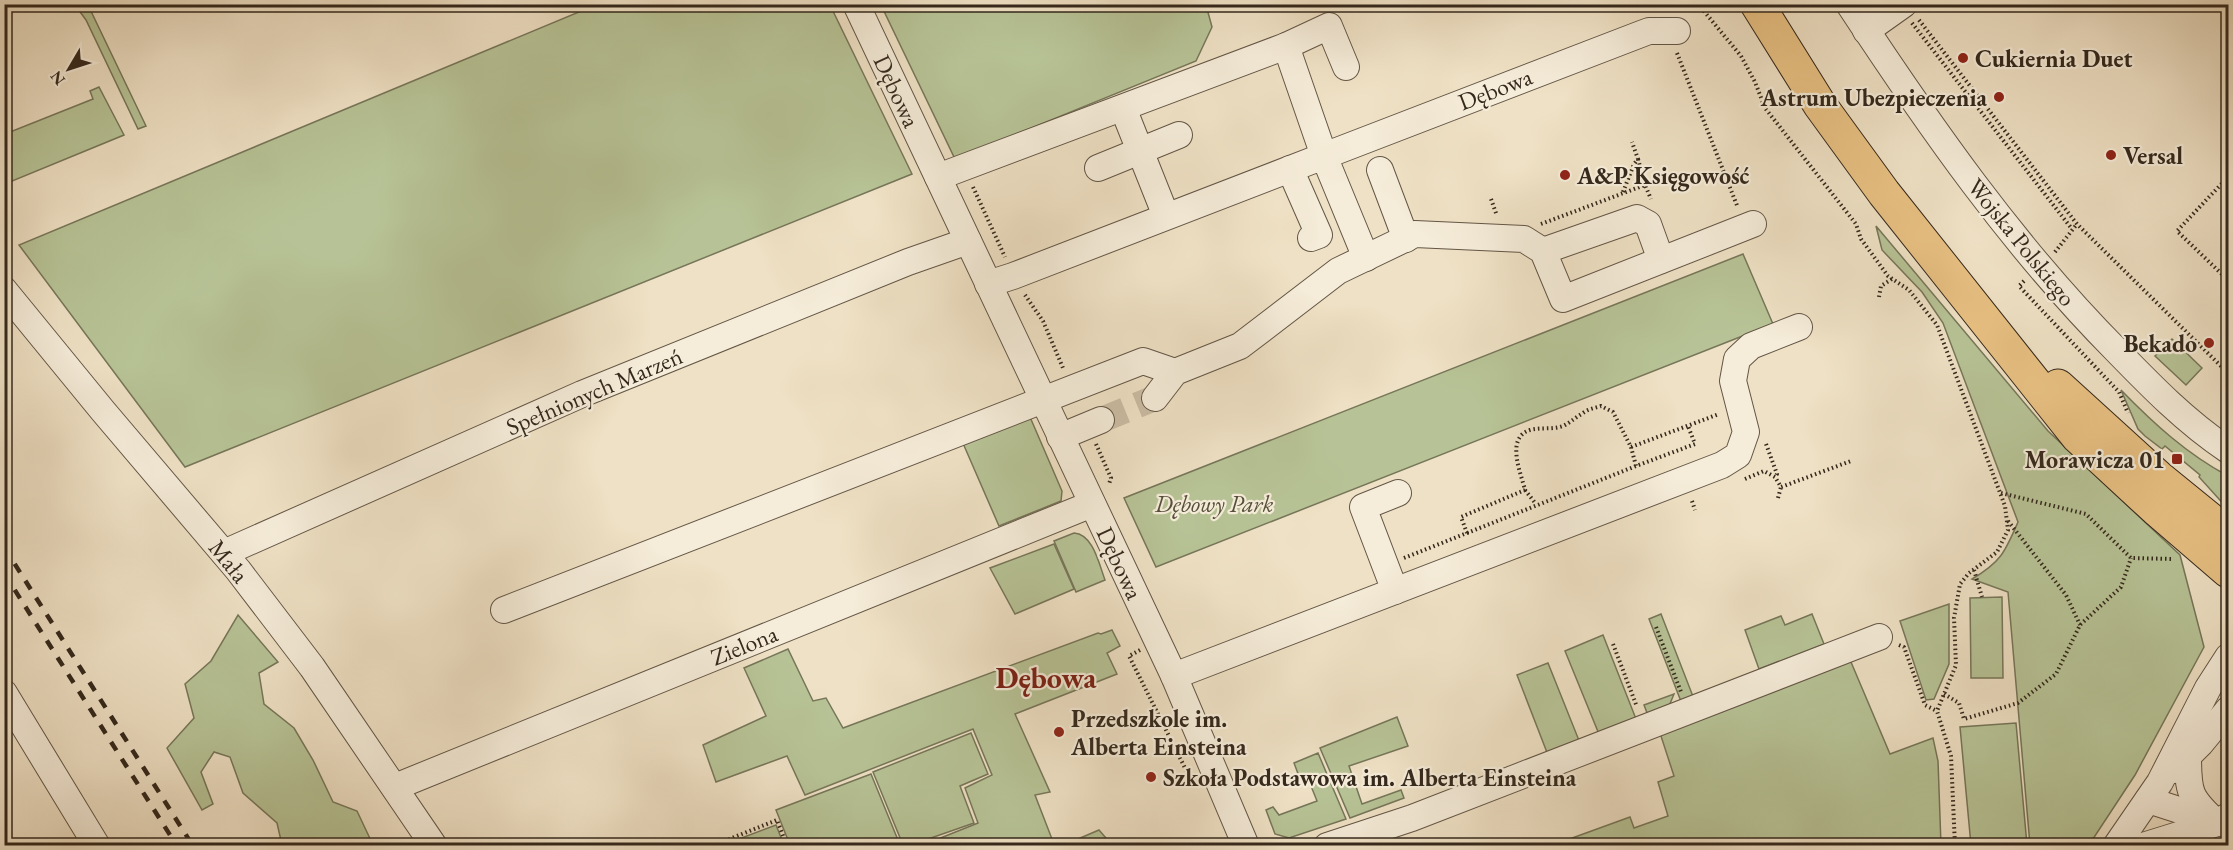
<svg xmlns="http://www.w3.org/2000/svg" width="2233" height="850" font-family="'EB Garamond',serif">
<rect width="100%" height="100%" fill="#efe1c5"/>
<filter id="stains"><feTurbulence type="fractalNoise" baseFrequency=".00333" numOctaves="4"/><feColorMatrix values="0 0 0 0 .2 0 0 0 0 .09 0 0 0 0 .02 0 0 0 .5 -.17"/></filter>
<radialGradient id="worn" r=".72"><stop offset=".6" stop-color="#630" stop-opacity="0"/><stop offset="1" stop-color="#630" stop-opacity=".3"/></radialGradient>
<!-- green -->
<g fill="#b7c396" stroke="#767659" stroke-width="1.5">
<path d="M5,4H26V5L5,16Z"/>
<path d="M598,4L830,5L912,174L185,467L19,245Z"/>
<path d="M75,5H88L146,126L138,129L86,20Z"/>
<path d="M881,5H1206L1212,27L1196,61L955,159Z"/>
<path d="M99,87L124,135L5,184V134L93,99L90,91Z"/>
<path d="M1876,226L2048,431L2180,555L2204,647L2135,775L2089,845H2030L2008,592L1972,579C2001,562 2005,552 2018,522L1943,323L1922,292L1882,250Z"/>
<path d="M1743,254L1773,324L1156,567L1124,498Z"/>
<path d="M2172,339L2202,368L2186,385L2155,356Z"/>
<path d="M2121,390C2154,424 2187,454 2228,476V509L2199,477L2200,475L2165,446L2162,449L2145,436L2138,429Z"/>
<path d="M1030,417L1062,491L1061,501L999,526L962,441Z"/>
<path d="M1074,533C1093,534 1099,564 1105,580L1076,592L1054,541Z"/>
<path d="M1054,544L1074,589L1015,614L990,568Z"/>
<path d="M2002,597L2003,678H1971L1970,598Z"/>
<path d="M1949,604V664L1934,699L1926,700L1900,621Z"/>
<path d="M1661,614L1694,699L1682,704L1649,619Z"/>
<path d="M1812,614L1824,644L1759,669L1745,630L1781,616L1785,625Z"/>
<path d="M238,615L278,662L259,673L264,704L294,728L313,760L333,802L357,811L373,845H282L277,823L243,793L230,757L214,752L201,772L213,804L202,810L167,748L194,718L185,684L211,661Z"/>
<path d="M1112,630L1120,646L1107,653L1117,674L1015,714L1050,792L1035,795L1052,839L1038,845H923L978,823L965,788L992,775L973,729L805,795L787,756L716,782L703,745L766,716L744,668L788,649L813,701L826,698L843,728L1098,633L1101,634Z"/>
<path d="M1603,635L1638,724L1601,739L1565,651Z"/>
<path d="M1848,655L1890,754L1933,738L1938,761L1941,845L1566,846L1564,841L1630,817L1634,828L1668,816L1658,782L1674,776L1659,730Z"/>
<path d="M1548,663L1580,743L1548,755L1517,675Z"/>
<path d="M1674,694L1667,711L1649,718L1644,705Z"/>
<path d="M1397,717L1408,746L1349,766L1362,804L1401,790L1404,798L1350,818L1320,748Z"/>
<path d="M2016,723L2027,845H1971L1960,727Z"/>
<path d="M971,733L988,774L960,786L974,823L911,845H903L873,772Z"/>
<path d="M1318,753L1346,819L1289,838L1275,834L1266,810L1273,807L1279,815L1317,801L1307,776L1300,779L1294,763Z"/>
<path d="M871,774L900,845H790L776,810Z"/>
<path d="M776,825L784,845H723Z"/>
<path d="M1099,830L1112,845H1064Z"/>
</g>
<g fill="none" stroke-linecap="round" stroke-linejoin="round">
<!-- minor-tunnel -->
<path stroke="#cabca3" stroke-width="26" stroke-dasharray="26 13" stroke-linecap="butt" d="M1101,420L1155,398"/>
<defs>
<g id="minor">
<path d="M856,4L1174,676L1246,846"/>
<path d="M1849,4C1930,127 2013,246 2116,350C2151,386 2186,422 2228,450"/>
<path d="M1866,31L1904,4"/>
<path d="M1286,46L1324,156L1641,34L1649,31H1677"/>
<path d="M1123,108L1166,216"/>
<path d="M1098,168L1179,135"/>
<path d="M1290,169L1319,235L1311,238"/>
<path d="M1380,170L1406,239"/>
<path d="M938,177L1286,46L1329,26L1346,67"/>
<path d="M1543,251L1637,218L1648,224L1661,260"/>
<path d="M988,284L1013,276L1324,156L1366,258"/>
<path d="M4,290L103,411L238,570L312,667L434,846"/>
<path d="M1155,398L1175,372L1240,346L1338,271L1415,234L1524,239L1543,251L1563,299L1753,224"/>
<path d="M1060,437L1101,420"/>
<path d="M224,553L582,394L908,262L968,241"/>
<path d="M1395,591L1363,507L1398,493"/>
<path d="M504,610L1143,361L1175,372"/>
<path d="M1174,676L1722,465L1738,455L1746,432L1733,381L1737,359L1751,346L1799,327"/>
<path d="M4,693L97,846"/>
<path d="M2188,756C2188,792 2189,798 2217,823"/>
<path d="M2174,770L2201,743L2228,710"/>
<path d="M395,787L1092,504"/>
<path d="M2148,800L2213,821"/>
<path d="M1327,846L1412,818L1879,637"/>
<path d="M2116,846L2160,782L2208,688L2228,657"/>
<path d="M2143,846L2217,823L2228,816"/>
</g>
<g id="major">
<path d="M1757,4L1820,105L1884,193L2078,437L2156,509L2228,571"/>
<path d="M2058,386L2158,477L2228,534"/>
</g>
</defs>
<!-- minor casing -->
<use href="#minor" stroke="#635646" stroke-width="28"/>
<!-- major casing -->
<use href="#major" stroke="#34281c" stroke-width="35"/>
<!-- path -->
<g stroke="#34281c" stroke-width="4" stroke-dasharray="1.5 3" stroke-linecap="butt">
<path d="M1698,4L1741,56L1755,82L1765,108L1856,224L1861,239L1888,276L1909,290L1937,325L2005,506L2008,530L1997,552L1969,573L1960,584L1954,618L1956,665L1937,711L1951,756L1955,846"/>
<path d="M1919,20L2077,224L2228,373"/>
<path d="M1912,23L2072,229"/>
<path d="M1677,53L1738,208"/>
<path d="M1638,159L1645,185"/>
<path d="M2228,177L2177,231L2228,280"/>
<path d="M973,187L1005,257"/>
<path d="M1623,192L1634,164L1638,159L1632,142"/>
<path d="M1491,199L1497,216"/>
<path d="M1541,224L1645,185L1651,199"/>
<path d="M2055,252L2077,224"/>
<path d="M2024,281L2019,286L2119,392L2128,413"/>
<path d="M1025,295L1043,321L1063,368"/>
<path d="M1879,297L1881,286L1892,279"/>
<path d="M1096,444L1111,478L1109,484"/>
<path d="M1766,444L1777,474L1775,477"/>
<path d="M1631,447L1636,466L1695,444L1688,426"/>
<path d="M1745,479L1764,471L1775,477L1781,487L1851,461"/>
<path d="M1525,490L1536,504"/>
<path d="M2001,493L2086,514L2131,558L2173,559"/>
<path d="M1778,498L1781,487"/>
<path d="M1692,501L1695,510"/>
<path d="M2008,521L2066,595L2080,625"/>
<path d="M1467,533L1636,466"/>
<path d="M1404,558L1467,533L1461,517L1525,490C1521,473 1505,438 1530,430C1541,427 1552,430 1563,426C1571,422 1576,417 1583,413C1588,409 1595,408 1601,406L1613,412L1631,447L1719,414"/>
<path d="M1974,570L1982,597"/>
<path d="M1656,627L1681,692"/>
<path d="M2224,636L2228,629"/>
<path d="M1613,644L1637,707"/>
<path d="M1899,645L1904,647L1925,705L1937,711"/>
<path d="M1140,650L1129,656L1192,782L1196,780"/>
<path d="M1944,694L1959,703L1964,719L2018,703L2056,674L2080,625L2121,587L2131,558"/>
<path d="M712,846L777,820L787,846"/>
<path d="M903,846V845"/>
</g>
<!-- minor -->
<use href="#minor" stroke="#f5ecd9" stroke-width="26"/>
<!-- major -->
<use href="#major" stroke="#e8c082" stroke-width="33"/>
<!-- rail -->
<g stroke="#34281c" stroke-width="4.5" stroke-dasharray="10 10" stroke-linecap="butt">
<path d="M4,547L193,846"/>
<path d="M4,573L177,846"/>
</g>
</g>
<!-- markers -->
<g fill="#8f2418" stroke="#f5ecd9" stroke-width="2">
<circle cx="1963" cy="58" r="6"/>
<circle cx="1999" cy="97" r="6"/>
<circle cx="2111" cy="155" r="6"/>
<circle cx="1565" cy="175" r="6"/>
<circle cx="2209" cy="343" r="6"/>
<rect x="2171" y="453" width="12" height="12" rx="3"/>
<circle cx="1059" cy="732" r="6"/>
<circle cx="1151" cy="777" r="6"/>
</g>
<g text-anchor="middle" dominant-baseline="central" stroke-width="4.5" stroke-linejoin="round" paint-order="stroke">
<!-- poi labels -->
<g font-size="24" font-weight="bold" fill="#34281c" stroke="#f5ecd9" text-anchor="start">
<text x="1975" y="58">Cukiernia Duet</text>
<text x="1987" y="97" text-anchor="end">Astrum Ubezpieczenia</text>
<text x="2123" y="155">Versal</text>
<text x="1577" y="175">A&amp;P Księgowość</text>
<text x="2197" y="343" text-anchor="end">Bekado</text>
<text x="2165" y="459" text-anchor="end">Morawicza 01</text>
<text x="1071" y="718">Przedszkole im.<tspan x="1071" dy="28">Alberta Einsteina</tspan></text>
<text x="1163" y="777">Szkoła Podstawowa im. Alberta Einsteina</text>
</g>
<!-- street labels -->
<g font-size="24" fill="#34281c" stroke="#f5ecd9">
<text transform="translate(1495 89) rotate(-21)">Dębowa</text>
<text transform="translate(897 91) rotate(65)">Dębowa</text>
<text transform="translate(2022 242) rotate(51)">Wojska Polskiego</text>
<text transform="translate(594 391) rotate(-23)">Spełnionych Marzeń</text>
<text transform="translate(229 561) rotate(51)">Mała</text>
<text transform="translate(1120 563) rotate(65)">Dębowa</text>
<text transform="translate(744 645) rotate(-22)">Zielona</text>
</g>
<!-- park labels -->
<g font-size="24" font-style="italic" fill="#554f3a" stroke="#f5ecd9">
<text x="1214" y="503">Dębowy Park</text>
</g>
<!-- district labels -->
<g font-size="30" font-weight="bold" fill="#7a1f14" stroke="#f5ecd9">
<text x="1046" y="677">Dębowa</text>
</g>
</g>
<!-- margin -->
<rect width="2233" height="850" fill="none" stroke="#efe1c5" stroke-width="24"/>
<rect x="6" y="6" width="2221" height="838" fill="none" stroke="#34281c" stroke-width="3"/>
<rect x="12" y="12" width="2209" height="826" fill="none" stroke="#34281c" stroke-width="1.5"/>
<!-- north arrow -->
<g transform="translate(69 69) rotate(231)" stroke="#f5ecd9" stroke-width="4.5" paint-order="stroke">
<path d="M0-4.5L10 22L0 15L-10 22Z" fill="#34281c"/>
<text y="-9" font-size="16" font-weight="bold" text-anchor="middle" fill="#34281c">N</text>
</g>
<rect width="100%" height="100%" filter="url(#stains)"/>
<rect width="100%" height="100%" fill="url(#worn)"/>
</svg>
